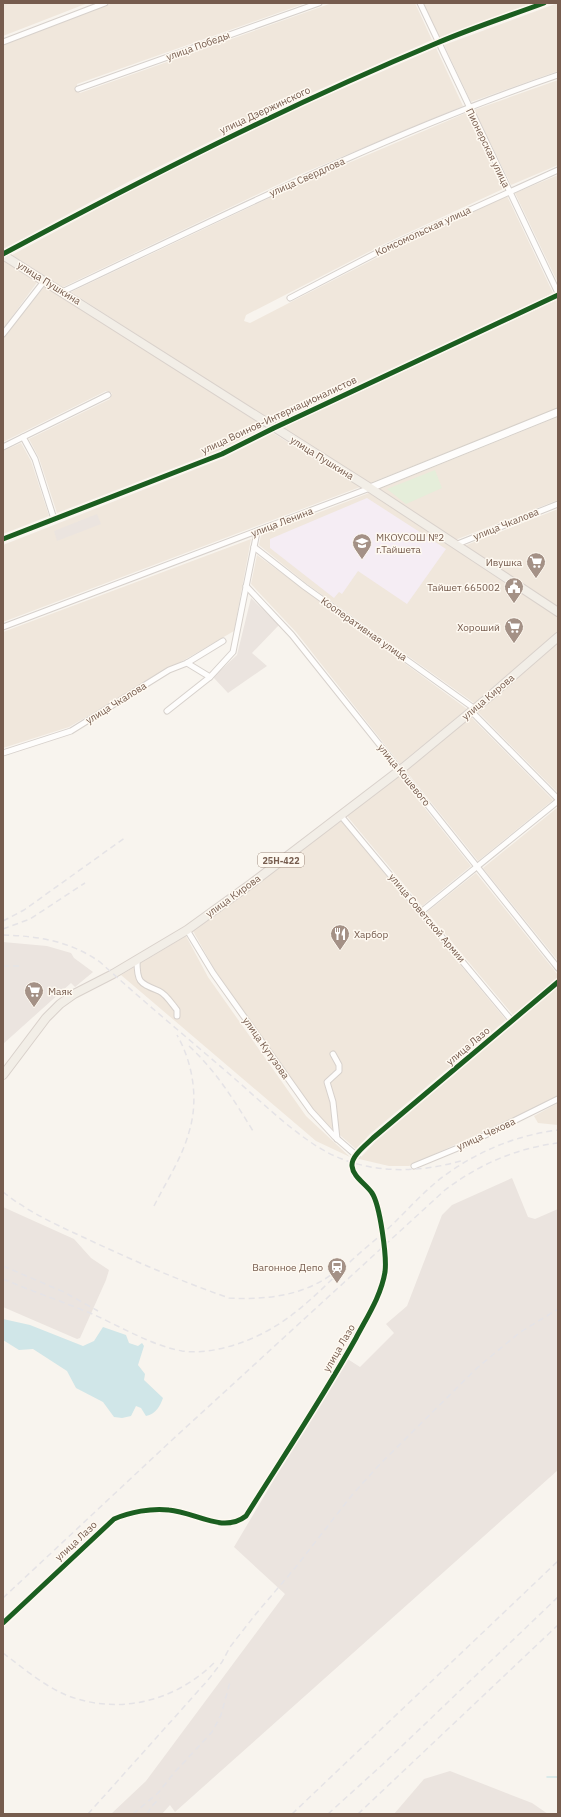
<svg xmlns="http://www.w3.org/2000/svg" width="561" height="1817" font-family="'IBM Plex Sans',sans-serif">
<rect width="100%" height="100%" fill="#f8f4ee"/>
<!-- residential -->
<g fill="#f0e7dc">
<path d="M3,3H88L3,36Z"/>
<path d="M113,3H306L77,84V90L80,93L332,3H415L432,40L284,105L130,181L3,249V45Z"/>
<path d="M423,3H533L439,38Z"/>
<path d="M558,3V71L471,102L444,45Z"/>
<path d="M436,48L463,106L296,176L63,287L12,255L134,189L287,113Z"/>
<path d="M558,80V165L511,185L474,110Z"/>
<path d="M466,113L503,189L386,243L246,315L244,321L250,323L390,251L507,196L553,293L274,423L71,292L299,184Z"/>
<path d="M558,175V283L515,193Z"/>
<path d="M3,259L38,281L3,329Z"/>
<path d="M45,286L265,427L220,450L57,513L39,458L29,439L110,399L112,393L106,391L3,442V338Z"/>
<path d="M557,300L558,304V408L370,483L283,428Z"/>
<path d="M558,417V500L455,540L379,489Z"/>
<path d="M273,433L360,487L3,622V545L224,458Z"/>
<path d="M21,443L31,461L49,516L3,534V451Z"/>
<path d="M369,493L558,617V632L474,703L307,584L259,545L261,535Z"/>
<path d="M558,509V608L464,546Z"/>
<path d="M251,539L234,631L69,727L3,748V632Z"/>
<path d="M257,555L467,709L400,764L296,632L251,584Z"/>
<path d="M558,643V793L478,712Z"/>
<path d="M471,717L553,800L478,861L406,771Z"/>
<path d="M399,776L471,866L422,906L347,816Z"/>
<path d="M558,807V961L483,868Z"/>
<path d="M341,821L506,1020L370,1134L356,1149L312,1111L216,972L193,931Z"/>
<path d="M476,873L558,975V977L513,1015L427,912Z"/>
<path d="M186,936L208,977L306,1116L350,1157L316,1141L121,975Z"/>
<path d="M558,987V1097L409,1166H389L359,1159L376,1141Z"/>
<path d="M558,1103V1125L538,1123L534,1116Z"/>
</g>
<!-- industrial -->
<g fill="#ebe4df">
<path d="M97,514L101,524L57,541L54,531Z"/>
<path d="M251,598L279,625L252,653L267,666L228,693L213,677L237,655Z"/>
<path d="M3,942L47,946L71,953L74,958L93,972L75,987L71,983L3,1044Z"/>
<path d="M512,1178L528,1217L535,1219L558,1209V1470L175,1812L170,1805L162,1814H111L146,1781L285,1594L234,1547L346,1358L360,1367L394,1333L386,1324L407,1306L442,1215L452,1205Z"/>
<path d="M3,1207L74,1239L91,1258L109,1270L106,1280L80,1338L77,1339L3,1307Z"/>
<path d="M450,1771L532,1803L548,1814H394L424,1779Z"/>
</g>
<!-- education -->
<path fill="#f5edf4" d="M367,498L446,549L407,604L358,571L342,594L339,592L334,598L270,548V539Z"/>
<!-- green -->
<path fill="#e5eeda" d="M435,470L442,488L406,504L387,489Z"/>
<!-- water -->
<path fill="#d0e6e8" d="M3,1319L30,1325L83,1346L94,1341L103,1327L126,1335L129,1343L138,1346L142,1343L144,1346L138,1365L145,1374L144,1380L163,1398C160,1406 156,1414 146,1416L141,1408L136,1406L131,1416L122,1418L114,1417L103,1402L76,1388L67,1371L33,1349L19,1350L3,1340Z"/>
<g fill="none" stroke-linecap="round" stroke-linejoin="round">
<!-- stream -->
<path stroke="#d0e6e8" stroke-width="1.5" d="M547,1777H558"/>
<defs>
<g id="minor">
<path d="M420,3L558,293"/>
<path d="M3,42L105,3"/>
<path d="M78,89L319,3"/>
<path d="M3,254C145,178 288,105 437,43C472,28 509,16 544,3"/>
<path d="M62,292C225,215 388,133 558,75"/>
<path d="M290,298L388,247L558,170"/>
<path d="M3,334L45,280"/>
<path d="M23,437L35,459L54,519"/>
<path d="M3,447L108,395"/>
<path d="M3,539L222,454L274,428L558,295"/>
<path d="M455,545L558,504"/>
<path d="M254,547L305,587L475,709"/>
<path d="M246,586L292,635L558,968"/>
<path d="M3,627L370,488"/>
<path d="M187,663L210,677"/>
<path d="M167,711L210,677L233,652L257,532"/>
<path d="M471,711L558,799"/>
<path d="M3,753L71,731L169,670L187,663L223,641"/>
<path d="M341,816L512,1021"/>
<path d="M421,912L558,801"/>
<path d="M187,930L213,973L311,1111L334,1136L357,1156"/>
<path d="M137,961C137,983 140,983 159,991C166,994 172,1004 177,1010V1016"/>
<path d="M333,1054L339,1065V1071L327,1082L333,1102L337,1139"/>
<path d="M414,1166L465,1145L558,1099"/>
<path d="M3,1623L114,1519C130,1512 151,1508 169,1510C195,1512 223,1534 246,1516C283,1457 322,1399 356,1338C367,1317 381,1296 385,1272C387,1257 380,1205 372,1193C366,1184 353,1177 352,1166C351,1156 366,1145 373,1138L558,982"/>
</g>
<path id="secondary" d="M370,488L558,412"/>
<g id="primary">
<path d="M3,255L370,488L558,612"/>
<path d="M3,1075L46,1018L60,1004L74,994L113,974L187,930L252,883L404,767L490,696L558,637"/>
</g>
</defs>
<!-- minor casing -->
<use href="#minor" stroke="#d7d1cc" stroke-width="7"/>
<!-- secondary casing -->
<use href="#secondary" stroke="#d6d0c9" stroke-width="9"/>
<!-- primary casing -->
<use href="#primary" stroke="#d9d1cb" stroke-width="10"/>
<!-- minor -->
<use href="#minor" stroke="#fefdfc" stroke-width="5"/>
<!-- secondary -->
<use href="#secondary" stroke="#fefdfc" stroke-width="7"/>
<!-- primary -->
<use href="#primary" stroke="#f2eee7" stroke-width="8"/>
<!-- rail -->
<g stroke="#e5e3e6" stroke-width="1.5" stroke-dasharray="6 4" stroke-linecap="butt">
<path d="M3,921L24,910L126,837"/>
<path d="M3,929L30,919L85,883"/>
<path d="M3,935C38,936 70,941 100,962C144,1002 190,1040 235,1079C264,1104 306,1146 342,1159C381,1174 424,1172 464,1160"/>
<path d="M3,966H23"/>
<path d="M189,1046C216,1071 234,1100 253,1131"/>
<path d="M3,1192C28,1212 57,1225 85,1238C132,1260 180,1281 229,1298C265,1300 303,1296 332,1274"/>
<path d="M154,1206C166,1182 182,1158 189,1132C199,1100 193,1063 177,1035"/>
<path d="M3,1266L64,1292L98,1311"/>
<path d="M3,1279C31,1291 61,1301 90,1313C120,1326 150,1345 182,1351C197,1353 213,1351 227,1347C283,1332 312,1298 352,1260C366,1247 382,1235 396,1221C413,1204 430,1185 451,1171C483,1149 519,1135 558,1130"/>
<path d="M3,1598L172,1440L445,1190C478,1165 516,1148 558,1143"/>
<path d="M3,1653C23,1668 43,1685 66,1695C119,1716 176,1701 215,1662"/>
<path d="M88,1814L208,1680L222,1662L230,1647L255,1615L295,1568L352,1495L381,1463L477,1368L519,1333L558,1309"/>
<path d="M133,1814L158,1793L174,1773L212,1732L221,1715L230,1682"/>
<path d="M147,1814L152,1806L160,1798"/>
<path d="M292,1814L558,1561"/>
<path d="M328,1814L382,1765L558,1597"/>
<path d="M358,1814L558,1625"/>
</g>
<defs>
<g id="cycleway">
<path d="M3,254C145,178 288,105 437,43C472,28 509,16 544,3"/>
<path d="M3,539L222,454L274,428L558,295"/>
<path d="M3,1623L114,1519C130,1512 151,1508 169,1510C195,1512 223,1534 246,1516C283,1457 322,1399 356,1338C367,1317 381,1296 385,1272C387,1257 380,1205 372,1193C366,1184 353,1177 352,1166C351,1156 366,1145 373,1138L558,982"/>
</g>
</defs>
<!-- cycleway casing -->
<use href="#cycleway" stroke="#fef9f1" stroke-width="8"/>
<!-- cycleway -->
<use href="#cycleway" stroke="#1b5e20" stroke-width="5"/>
</g>
<!-- icons -->
<defs>
<symbol id="school-pin" viewBox="-11 -11 22 30"><path d="M0 17L-7.5 6A9.5 9.5 0 1 1 7.5 6Z" fill="#a49186" stroke="#fef9f1"/><path d="M0-5L7-2L0 1L-7-2ZM-4 1L0 2.5L4 1V4Q0 6-4 4Z" fill="#fff"/></symbol>
<symbol id="supermarket-pin" viewBox="-11 -11 22 30"><path d="M0 17L-7.5 6A9.5 9.5 0 1 1 7.5 6Z" fill="#a49186" stroke="#fef9f1"/><path d="M-6-5.5h2.5l.6 2H6L4.5 2H-2.5L-4.4-4H-6ZM-1.5 3.2a1.3 1.3 0 1 0 .1 0ZM3 3.2a1.3 1.3 0 1 0 .1 0Z" fill="#fff"/></symbol>
<symbol id="civic-pin" viewBox="-11 -11 22 30"><path d="M0 17L-7.5 6A9.5 9.5 0 1 1 7.5 6Z" fill="#a49186" stroke="#fef9f1"/><path d="M-.6-6.5H3V-4.5H.6V-3L4-1V1h2V6H-6V1h2V-1L-.6-3ZM-1.2 2.5V6h2.4V2.5Z" fill="#fff"/></symbol>
<symbol id="restaurant-pin" viewBox="-11 -11 22 30"><path d="M0 17L-7.5 6A9.5 9.5 0 1 1 7.5 6Z" fill="#a49186" stroke="#fef9f1"/><path d="M-5-6h1v4h1v-4h1v4h1v-4h1v5L-1.5 .5V6h-2V.5L-5-1ZM5-6V6H3V1.5H1.5Q1.5-4 5-6Z" fill="#fff"/></symbol>
<symbol id="station-pin" viewBox="-11 -11 22 30"><path d="M0 17L-7.5 6A9.5 9.5 0 1 1 7.5 6Z" fill="#a49186" stroke="#fef9f1"/><path d="M-3-6H3Q5-6 5-4V2Q5 4 3 4L4.5 6H3L1.5 4h-3L-3 6H-4.5L-3 4Q-5 4-5 2V-4Q-5-6-3-6ZM-3.5-4v3h7v-3ZM-3.5 1v1.5H-2V1ZM2 1v1.5H3.5V1Z" fill="#fff"/></symbol>
</defs>
<g fill-rule="evenodd">
<use href="#school-pin" x="351" y="532" width="22" height="30"/>
<use href="#supermarket-pin" x="525" y="551" width="22" height="30"/>
<use href="#civic-pin" x="503" y="576" width="22" height="30"/>
<use href="#supermarket-pin" x="503" y="616" width="22" height="30"/>
<use href="#restaurant-pin" x="329" y="923" width="22" height="30"/>
<use href="#supermarket-pin" x="23" y="980" width="22" height="30"/>
<use href="#station-pin" x="326" y="1256" width="22" height="30"/>
</g>
<g text-anchor="middle" dominant-baseline="central" stroke-width="3" stroke-linejoin="round" paint-order="stroke">
<!-- shield labels -->
<rect fill="#fef9f1" stroke="#9f8b7f" stroke-width="1" x="258" y="853" width="46" height="14" rx="3"/>
<g font-size="9" font-weight="bold" fill="#765c4e">
<text x="281" y="860">25Н-422</text>
</g>
<!-- street labels -->
<g font-size="10" fill="#765c4e" stroke="#fef9f1">
<text transform="translate(198 46) rotate(-20)">улица Победы</text>
<text transform="translate(265 110) rotate(-25)">улица Дзержинского</text>
<text transform="translate(488 148) rotate(64)">Пионерская улица</text>
<text transform="translate(307 177) rotate(-24)">улица Свердлова</text>
<text transform="translate(423 231) rotate(-25)">Комсомольская улица</text>
<text transform="translate(49 283) rotate(32)">улица Пушкина</text>
<text transform="translate(279 415) rotate(-25)">улица Воинов-Интернационалистов</text>
<text transform="translate(322 458) rotate(32)">улица Пушкина</text>
<text transform="translate(282 522) rotate(-21)">улица Ленина</text>
<text transform="translate(506 524) rotate(-22)">улица Чкалова</text>
<text transform="translate(364 629) rotate(35)">Кооперативная улица</text>
<text transform="translate(488 697) rotate(-40)">улица Кирова</text>
<text transform="translate(116 703) rotate(-32)">улица Чкалова</text>
<text transform="translate(404 775) rotate(51)">улица Кошевого</text>
<text transform="translate(233 896) rotate(-36)">улица Кирова</text>
<text transform="translate(427 918) rotate(50)">улица Советской Армии</text>
<text transform="translate(468 1046) rotate(-40)">улица Лазо</text>
<text transform="translate(266 1048) rotate(55)">улица Кутузова</text>
<text transform="translate(486 1134) rotate(-25)">улица Чехова</text>
<text transform="translate(339 1348) rotate(-60)">улица Лазо</text>
<text transform="translate(76 1541) rotate(-43)">улица Лазо</text>
</g>
<!-- poi labels -->
<g font-size="10" fill="#765c4e" stroke="#fef9f1" text-anchor="end">
<text x="376" y="537" text-anchor="start">МКОУСОШ №2<tspan x="376" dy="12">г.Тайшета</tspan></text>
<text x="522" y="562">Ивушка</text>
<text x="500" y="587">Тайшет 665002</text>
<text x="500" y="627">Хороший</text>
<text x="354" y="934" text-anchor="start">Харбор</text>
<text x="48" y="991" text-anchor="start">Маяк</text>
<text x="323" y="1267">Вагонное Депо</text>
</g>
</g>
<!-- border -->
<rect width="561" height="1817" fill="none" stroke="#765c4e" stroke-width="8"/>
</svg>
